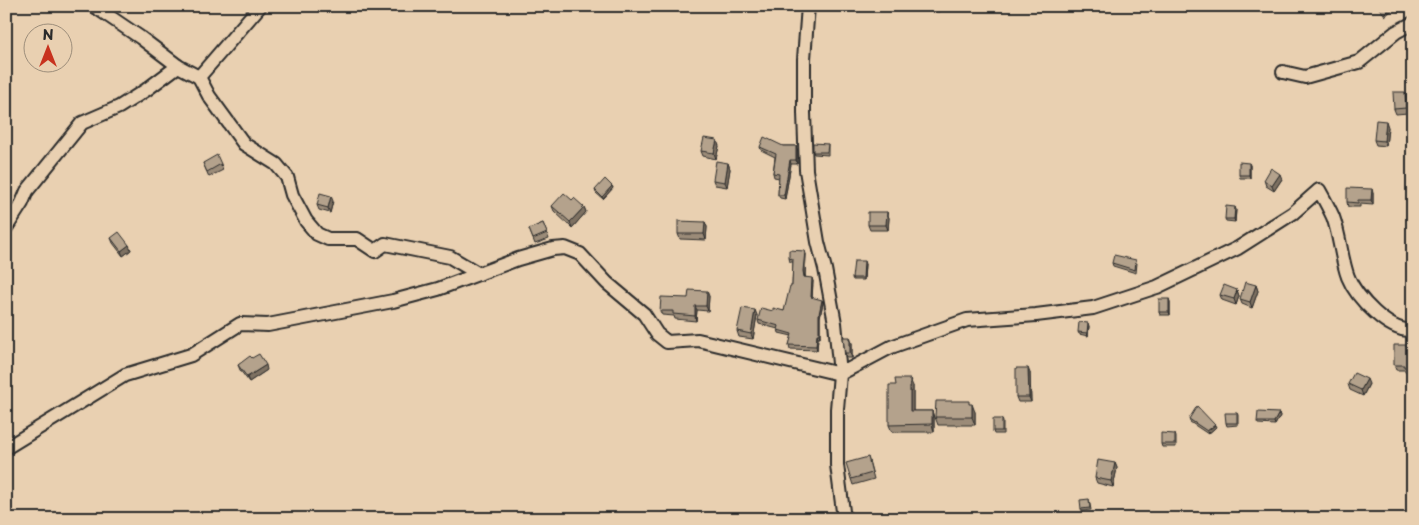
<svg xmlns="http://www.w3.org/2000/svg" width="1419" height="525" font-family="'Playpen Sans',sans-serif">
<rect width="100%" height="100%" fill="#e9d0b1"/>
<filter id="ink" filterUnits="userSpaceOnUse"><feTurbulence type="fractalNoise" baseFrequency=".02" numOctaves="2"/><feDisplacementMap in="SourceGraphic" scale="10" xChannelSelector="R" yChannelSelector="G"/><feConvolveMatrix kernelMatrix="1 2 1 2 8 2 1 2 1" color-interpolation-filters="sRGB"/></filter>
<g filter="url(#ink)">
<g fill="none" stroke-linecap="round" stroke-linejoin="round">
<defs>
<g id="street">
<path d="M94,6L141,38L178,66L199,77"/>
<path d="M260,6L199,77L209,96L244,144L276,164L287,177L292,195L306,221L317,234L328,239H357L375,251L385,244L450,257L479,274"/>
<path d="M808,6L804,59V113L806,170L818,242L825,269L835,323L840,374L837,409V465L844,519"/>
<path d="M1283,72L1305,77L1359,62L1396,32L1413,23"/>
<path d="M6,228L22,203L27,191L82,123L119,107L146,90L178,66"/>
<path d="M6,448L125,375L191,355L240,324L268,325L393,301L438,289L518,259L553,249L565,248L580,254L607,283L644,314L657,334L667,342L698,340L840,374L891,347L967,320L1036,315L1093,308L1157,287L1238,248L1293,213L1319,190C1324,199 1329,208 1333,217C1340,236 1341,258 1348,277C1356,297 1389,333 1413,330"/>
</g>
</defs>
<!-- street casing -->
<use href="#street" stroke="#2b2b2b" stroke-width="16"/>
<!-- street -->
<use href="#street" stroke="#e9d0b1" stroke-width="12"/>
</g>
<!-- wall -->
<g fill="#9b8b78" stroke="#2b2b2b">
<path d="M924,6H941L940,12L925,10Z"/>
<path d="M1405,92L1407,97L1408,113L1396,114L1394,109Z"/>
<path d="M1388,127L1386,146L1376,145L1374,140Z"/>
<path d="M828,144V155L814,154L813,152Z"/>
<path d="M719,146L716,159L703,156L701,151Z"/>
<path d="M783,146H796L797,149V164H791L785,199L780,198L778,195L779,178L774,177L773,173L775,157L761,150L760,147Z"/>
<path d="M203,163L221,164L223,170L209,177Z"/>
<path d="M728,163L730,169L727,187L715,185L713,180Z"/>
<path d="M1250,165V178H1240L1239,175Z"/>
<path d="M1282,179L1274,191L1266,186L1264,180Z"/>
<path d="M612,186L613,188L603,199L596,193L595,190Z"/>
<path d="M1373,193V205L1360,204V207H1348L1347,202Z"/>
<path d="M572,200L584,207L586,212L572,228L554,211L552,206Z"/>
<path d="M333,201L330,213L319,210L317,205Z"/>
<path d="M1235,207L1236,210L1235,222L1226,221L1225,219Z"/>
<path d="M887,212L889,218L888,230H870L868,225Z"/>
<path d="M705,222L707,227L706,240L680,239L678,234Z"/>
<path d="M543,223L549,239L535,244L529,229Z"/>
<path d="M111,238L129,245L131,250L123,256L113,243Z"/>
<path d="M806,254L805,277L813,281L812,298L823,303L820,317V338H818L817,350L790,349L789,345L792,336L779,333L778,329L759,324L758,320L773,311H784L792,286L793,262H790L789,258Z"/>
<path d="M1112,263H1137L1136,273L1113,266Z"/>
<path d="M865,264L864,280H853L852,278Z"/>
<path d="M1256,285L1258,291L1252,308L1242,304L1240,299Z"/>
<path d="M1237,290L1239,296L1236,305L1222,300L1220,295Z"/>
<path d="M709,296L708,311L697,310L696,321L675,319L674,316L662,315L660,311L688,298Z"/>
<path d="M1169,299L1170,302V315H1160L1159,312Z"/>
<path d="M757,315L753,339L739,337L737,331Z"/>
<path d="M1089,326L1088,336L1079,334L1078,332Z"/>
<path d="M852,343V358H847L845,353Z"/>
<path d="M1413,345V372H1405V370H1396L1394,365Z"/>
<path d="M252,358L267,370L249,382L240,370L238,365Z"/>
<path d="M1030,373L1031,402H1018L1016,397Z"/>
<path d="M1348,384H1369L1363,396L1350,390Z"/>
<path d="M913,386V411H932L934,418V432H892L889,425Z"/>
<path d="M970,404L975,412V425H938L935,417Z"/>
<path d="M1237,413L1238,415V425L1227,426L1226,423Z"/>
<path d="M1279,413L1280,416L1275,425L1258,424L1257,422Z"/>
<path d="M1002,419L1003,422V434H994L993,431Z"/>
<path d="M1189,419L1216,427L1208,434L1190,422Z"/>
<path d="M1175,434L1176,437V447H1162L1161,444Z"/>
<path d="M868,457L874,479L853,485L851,479Z"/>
<path d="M1115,463L1117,468L1113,487L1097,483L1095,478Z"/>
<path d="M1089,499L1091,510L1082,511L1081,509Z"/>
</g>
<!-- shaded-wall -->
<g fill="#7e7162" stroke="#2b2b2b">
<path d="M938,6H941L940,12L938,7Z"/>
<path d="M1393,6L1396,7L1385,16L1384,14Z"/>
<path d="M1405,92L1407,97L1408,113L1406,108Z"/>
<path d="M1386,121L1388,127L1386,146L1384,141Z"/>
<path d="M717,140L719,146L716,159L714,153Z"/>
<path d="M796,146L797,149V164L796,160Z"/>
<path d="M790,160L791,164L785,199L784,195Z"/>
<path d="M728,163L730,169L727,187L725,182Z"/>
<path d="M1249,163L1250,165V178L1249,175Z"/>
<path d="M1280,174L1282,179L1274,191L1272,186Z"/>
<path d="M612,186L613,188L603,199L602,197Z"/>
<path d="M1372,189L1373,193V205L1371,200Z"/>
<path d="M331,196L333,201L330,213L328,208Z"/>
<path d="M584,207L586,212L572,228L570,222Z"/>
<path d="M1235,207L1236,210L1235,222L1234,219Z"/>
<path d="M887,212L889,218L888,230L886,225Z"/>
<path d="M705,222L707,227L706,240L704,234Z"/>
<path d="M129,245L131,250L123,256L121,251Z"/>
<path d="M805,251L806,254L805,274L806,281L803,271Z"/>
<path d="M864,261L865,264L864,280L863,278Z"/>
<path d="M812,278L813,281L812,301L811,297Z"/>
<path d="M1256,285L1258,291L1252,308L1250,302Z"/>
<path d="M1237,290L1239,296L1236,305L1234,299Z"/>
<path d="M707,291L709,296L708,311L706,306Z"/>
<path d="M1169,299L1170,302V315L1169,312Z"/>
<path d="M822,300L823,303L820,317V338L819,334V314Z"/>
<path d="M695,306L697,310L696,321L695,316Z"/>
<path d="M755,310L757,315L753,339L751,334Z"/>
<path d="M1088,323L1089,326L1088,336L1087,333Z"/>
<path d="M817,334L818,338L817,350L816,346Z"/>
<path d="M850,337L852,343V358L850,353Z"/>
<path d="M266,365L267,370L249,382L247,377Z"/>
<path d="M1028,368L1030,373L1031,402L1029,397Z"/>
<path d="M910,379L913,386V418L910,411Z"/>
<path d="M1367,379L1369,384L1363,396L1361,390Z"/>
<path d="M972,404L975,412V425L972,417Z"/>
<path d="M932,411L934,418V432L932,424Z"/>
<path d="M1279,413L1280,416L1275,425L1274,422Z"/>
<path d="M1215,425L1216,427L1208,434L1207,431Z"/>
<path d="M1115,463L1117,468L1113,487L1111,481Z"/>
</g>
<!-- building -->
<g fill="#b4a28c" stroke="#2b2b2b">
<path d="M1379,6H1393L1384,14L1378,7Z"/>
<path d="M1393,92H1405L1406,108L1394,109Z"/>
<path d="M1376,120L1386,121L1384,141L1374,140Z"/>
<path d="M764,137L783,146H796V160H790L784,195H778L779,174L773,173L776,154L760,147Z"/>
<path d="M704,138L717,140L714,153L701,151Z"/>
<path d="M813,143L828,144L827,152H813Z"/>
<path d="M217,155L221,164L207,172L203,163Z"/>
<path d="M716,161L728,163L725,182L713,180Z"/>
<path d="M1239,162L1249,163V175H1239Z"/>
<path d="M1271,168L1280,174L1272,186L1264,180Z"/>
<path d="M605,179L612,186L602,197L595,190Z"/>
<path d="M1347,188L1372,189L1371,200H1358V203L1347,202Z"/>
<path d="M320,193L331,196L328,208L317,205Z"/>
<path d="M564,193L572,200L574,198L584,207L570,222L552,206Z"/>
<path d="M1226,206L1235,207L1234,219H1225Z"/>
<path d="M868,212H887L886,225H868Z"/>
<path d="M678,221L705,222L704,234H678Z"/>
<path d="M543,223L547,233L533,239L529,229Z"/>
<path d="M119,232L129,245L121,251L111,238Z"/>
<path d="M789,250L805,251L803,271L804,277L812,278L811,297L822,300L819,314V334H817L816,346L789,345L792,334L778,330L779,326L758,320L761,308L773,311V308L784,311L790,286H792L793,259L789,258Z"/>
<path d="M1114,255L1136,260L1135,270L1112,263Z"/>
<path d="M854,261H864L863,278H852Z"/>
<path d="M1245,282L1256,285L1250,302L1240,299Z"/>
<path d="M1224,285L1237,290L1234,299L1220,295Z"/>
<path d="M689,290L707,291L706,306H695V316L673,314V311H660L661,297L688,298Z"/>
<rect x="1159" y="299" width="10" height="13"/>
<path d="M742,308L755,310L751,334L737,331Z"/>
<path d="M1079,322L1088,323L1087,333L1078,332Z"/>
<path d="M843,337H850V353H845Z"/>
<path d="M1394,345H1413V367H1404V365H1394Z"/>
<path d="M259,354L266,365L247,377L238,365L250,356L252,358Z"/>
<path d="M1016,368H1028L1029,397H1016Z"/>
<path d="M1354,373L1367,379L1361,390L1348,384Z"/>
<path d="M895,379H910V411H932V424L889,425V385H896Z"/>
<path d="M936,401H969V404H972V417H935Z"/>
<path d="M1197,406L1215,425L1207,431L1189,419Z"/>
<path d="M1258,412L1279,413L1274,422H1257Z"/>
<path d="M1225,413H1237V423H1226Z"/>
<rect x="993" y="419" width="9" height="12"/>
<path d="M1161,433L1175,434V444H1161Z"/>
<path d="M868,457L872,473L851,479L846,463Z"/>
<path d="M1098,460L1115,463L1111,481L1095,478Z"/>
<path d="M1089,499L1090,508L1081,509L1080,500Z"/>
</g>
</g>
<!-- margin -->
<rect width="1419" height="525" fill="none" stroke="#e9d0b1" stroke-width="25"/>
<rect x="12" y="12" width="1394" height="500" fill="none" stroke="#2b2b2b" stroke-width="2" filter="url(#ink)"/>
<!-- north arrow -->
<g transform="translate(48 48)"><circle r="24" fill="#e9d0b1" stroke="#9d8e7b"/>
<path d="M0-4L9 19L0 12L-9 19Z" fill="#c8321e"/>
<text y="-8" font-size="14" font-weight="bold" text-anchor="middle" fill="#2b2b2b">N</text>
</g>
</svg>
